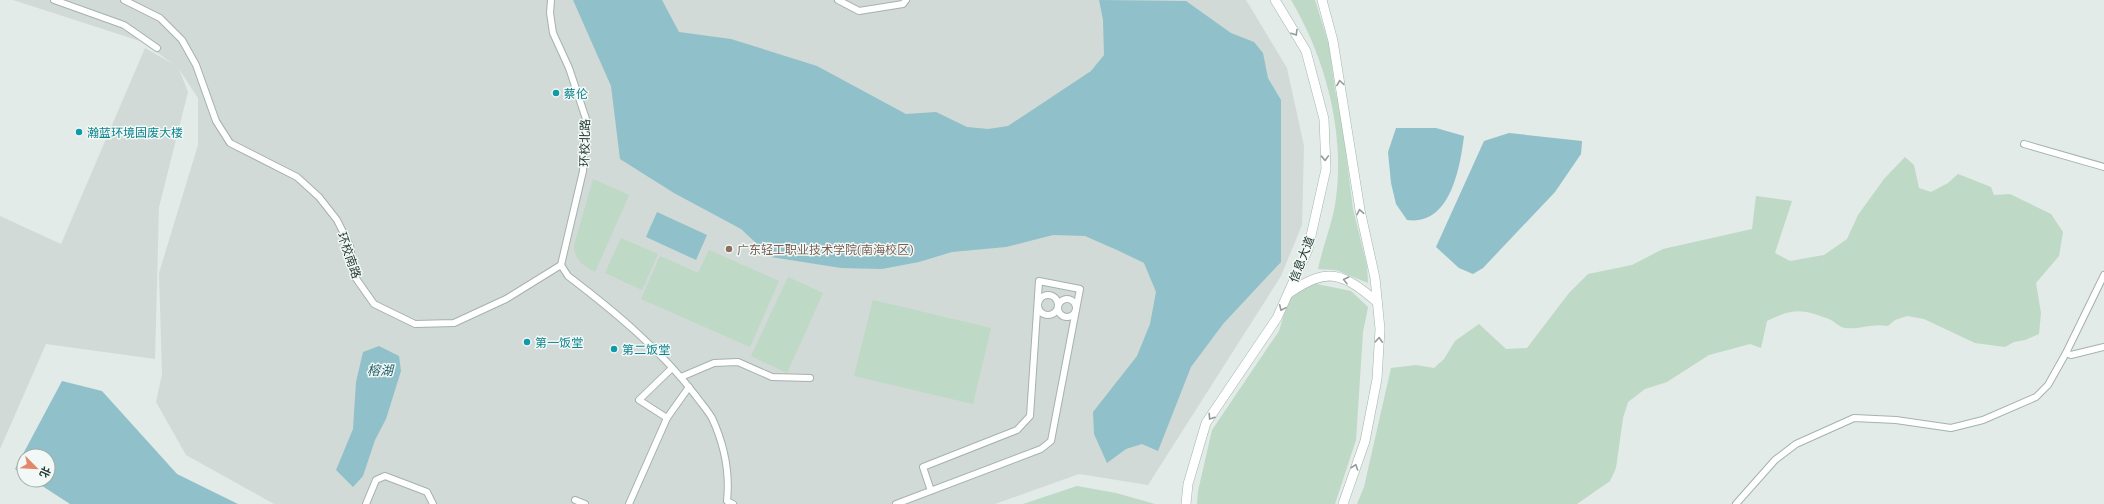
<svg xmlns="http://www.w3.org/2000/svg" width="2104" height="504" font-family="'Exo 2','Noto Sans SC',sans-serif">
<rect width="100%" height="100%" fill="#e2ebe7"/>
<!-- built -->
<path fill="#d1dad6" d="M13,0H1246L1287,68L1304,146L1302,225L1281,276L1148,485L1079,474L995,504H274L186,455L156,402L162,374L159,273L198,145V98L179,69L188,92L159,207L155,359L46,344L0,449V216L61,244L145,48L173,64L143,42Z"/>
<!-- green -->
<g fill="#bed9c5">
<path d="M1291,0H1315L1329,45L1335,90L1341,114L1353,209L1367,266L1368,283L1336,270L1318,269C1323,245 1333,223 1336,198C1345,131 1325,57 1291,0Z"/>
<path d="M1905,157L1914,165L1919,188L1931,192L1948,183L1958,174L1991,187L1994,195L2010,194L2051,214L2063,232L2059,256L2036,283L2041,313L2039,334L2025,340L2014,342L2005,347L1975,343L1924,319L1907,316L1895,320L1888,326C1872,323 1857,330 1845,328C1839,327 1834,321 1829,319C1801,309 1794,308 1767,321L1761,348L1750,344L1709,355L1667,382L1645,389L1628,402L1623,418L1616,468L1610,481L1577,504H1357L1364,487L1391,368L1416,365L1434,368L1444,359L1455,341L1479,324L1506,349L1527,348L1569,293L1588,274L1632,265L1663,249L1752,229L1756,196L1792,201L1775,253L1790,261L1824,255L1847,239L1858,215L1884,179Z"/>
<path d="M593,179L629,195L595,272C583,265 575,261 574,246Z"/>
<path d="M621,238L658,254L642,290L605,273Z"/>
<path d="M709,250L779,281L750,347L641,299L660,256L698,273Z"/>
<path d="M788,277L823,293L787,373L751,356Z"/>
<path d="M1317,284L1351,291L1368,307L1363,332L1356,440L1335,504H1197L1198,491L1212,430L1279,331L1291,292Z"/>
<path d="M873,300L991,328L973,404L854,376Z"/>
<path d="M1077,486L1116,493L1155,504H1023Z"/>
</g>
<!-- water -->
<g fill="#90c0c9">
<path d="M573,0H662L679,32L731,39L817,66L906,114L936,112L967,127L988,129L1008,126L1091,71L1104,55L1103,20L1099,0L1186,1L1231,33L1254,42L1263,53L1268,78L1281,100V262L1223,324L1191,367L1158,451L1142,444L1126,449L1107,463L1094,434L1093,412L1137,356L1150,324L1156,292L1144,263L1117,250L1085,236L1053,235L1006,247L952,252L919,262L882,269L841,268L771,257L741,229L674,193L620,159L611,86Z"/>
<path d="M1396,128H1436L1464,136C1460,168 1450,226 1407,220L1396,204L1391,183L1388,152Z"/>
<path d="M1509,133L1582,141L1581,154L1555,192L1483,268L1473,274L1459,268L1436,247L1484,141Z"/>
<path d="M657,212L707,235L696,260L646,237Z"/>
<path d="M379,346L399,356L401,371L386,419L375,440L363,476L353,487L336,470L353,429L356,382L363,352Z"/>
<path d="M62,381L102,391L177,474L238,504H70L33,480H48V456H24V475L15,469Z"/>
</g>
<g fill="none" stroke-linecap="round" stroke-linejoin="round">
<defs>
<g id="minor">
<path d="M54,0L124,25L157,48"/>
<path d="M124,0L160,18L182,40L196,65L216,121L230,143L297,177L319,197L337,220L350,246L355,277L374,304L415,324L454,323L506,299L561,265"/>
<path d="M551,0L550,13L553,33L569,68L586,119L583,171L561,265"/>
<path d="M838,0L859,11L903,4L906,0"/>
<path d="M2024,144L2104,167"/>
<path d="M561,265L568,276C614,311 661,350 696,396C701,403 708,411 712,418C724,444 730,473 727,501L733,504"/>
<circle cx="1048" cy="305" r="10"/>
<circle cx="1067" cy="308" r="9"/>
<path d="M2066,353L2071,355L2104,347"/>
<path d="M672,368L639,400L667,418L689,387"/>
<path d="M681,377L714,363L738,362L772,377L810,378"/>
<path d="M575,500L585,504"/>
<path d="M366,504L376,480L385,476L427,492L433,504"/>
<path d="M629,504L667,418"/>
<path d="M896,504L1041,449L1051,441L1080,289L1039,281L1030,416L1017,430L923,467L931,491"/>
<path d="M1736,504L1775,460L1796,444L1854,418L1896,420L1951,428L1983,420L2036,397L2048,385L2066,353L2104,275"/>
</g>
<g id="secondary">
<path d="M1322,0L1333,41L1360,210L1375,278L1380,329L1377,379L1365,441L1343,504"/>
<path d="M1289,293C1328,266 1343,273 1377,302"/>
<path d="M1186,504L1188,484L1206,423L1277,318L1308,249L1326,169L1324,119L1306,51L1275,0"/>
</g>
</defs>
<!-- minor casing -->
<use href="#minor" stroke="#a5b2ae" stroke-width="8"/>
<!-- secondary casing -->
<use href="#secondary" stroke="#a2b5ae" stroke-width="10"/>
<!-- minor -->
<use href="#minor" stroke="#fff" stroke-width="6"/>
<!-- secondary -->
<use href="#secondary" stroke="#fff" stroke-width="9"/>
</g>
<!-- one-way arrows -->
<defs><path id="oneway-chevron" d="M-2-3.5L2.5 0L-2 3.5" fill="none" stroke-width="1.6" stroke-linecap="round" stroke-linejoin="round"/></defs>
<g stroke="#929c9a">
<use href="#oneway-chevron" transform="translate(1295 33) rotate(58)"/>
<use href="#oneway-chevron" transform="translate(1340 83) rotate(-99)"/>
<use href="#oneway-chevron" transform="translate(1325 158) rotate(88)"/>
<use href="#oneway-chevron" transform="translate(1360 212) rotate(-101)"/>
<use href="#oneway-chevron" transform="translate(1346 280) rotate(-166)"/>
<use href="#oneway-chevron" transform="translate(1282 308) rotate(114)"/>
<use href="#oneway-chevron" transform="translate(1379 340) rotate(-87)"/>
<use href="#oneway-chevron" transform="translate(1211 417) rotate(123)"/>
<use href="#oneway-chevron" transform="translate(1355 467) rotate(-71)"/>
</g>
<!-- markers -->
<g fill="#0f9aa8" stroke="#f2f8f5" stroke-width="1.5">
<circle cx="556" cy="93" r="4"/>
<circle cx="79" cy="132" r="4"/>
<circle cx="527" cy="342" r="4"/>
<circle cx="614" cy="349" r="4"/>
</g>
<circle fill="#8d6e63" stroke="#f2f8f5" stroke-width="1.5" cx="729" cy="249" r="4"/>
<g text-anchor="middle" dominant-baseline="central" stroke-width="3" stroke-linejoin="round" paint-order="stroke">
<!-- culture labels -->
<g font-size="12" fill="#0d838f" stroke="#f2f8f5" text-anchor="start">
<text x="564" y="93">蔡伦</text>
<text x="87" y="132">瀚蓝环境固废大楼</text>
<text x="535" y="342">第一饭堂</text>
<text x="622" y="349">第二饭堂</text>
</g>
<!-- street labels -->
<g font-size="12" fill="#243a34" stroke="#f2f8f5">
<text transform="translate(584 143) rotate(-89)">环校北路</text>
<text transform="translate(350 255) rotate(71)">环校南路</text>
<text transform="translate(1301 259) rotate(-69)">信息大道</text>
</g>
<!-- education labels -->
<g font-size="12" fill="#785e54" stroke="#f2f8f5" text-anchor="start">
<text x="737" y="249">广东轻工职业技术学院(南海校区)</text>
</g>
<!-- water labels -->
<g font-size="13" font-style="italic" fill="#25626f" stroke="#f2f8f5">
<text x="380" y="370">榕湖</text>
</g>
</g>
<!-- north arrow -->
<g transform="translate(36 468) rotate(114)"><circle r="19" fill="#f2f8f5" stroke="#a0aca8"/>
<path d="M0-3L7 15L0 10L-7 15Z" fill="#e28769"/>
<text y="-6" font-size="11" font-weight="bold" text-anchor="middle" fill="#243a34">北</text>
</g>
</svg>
